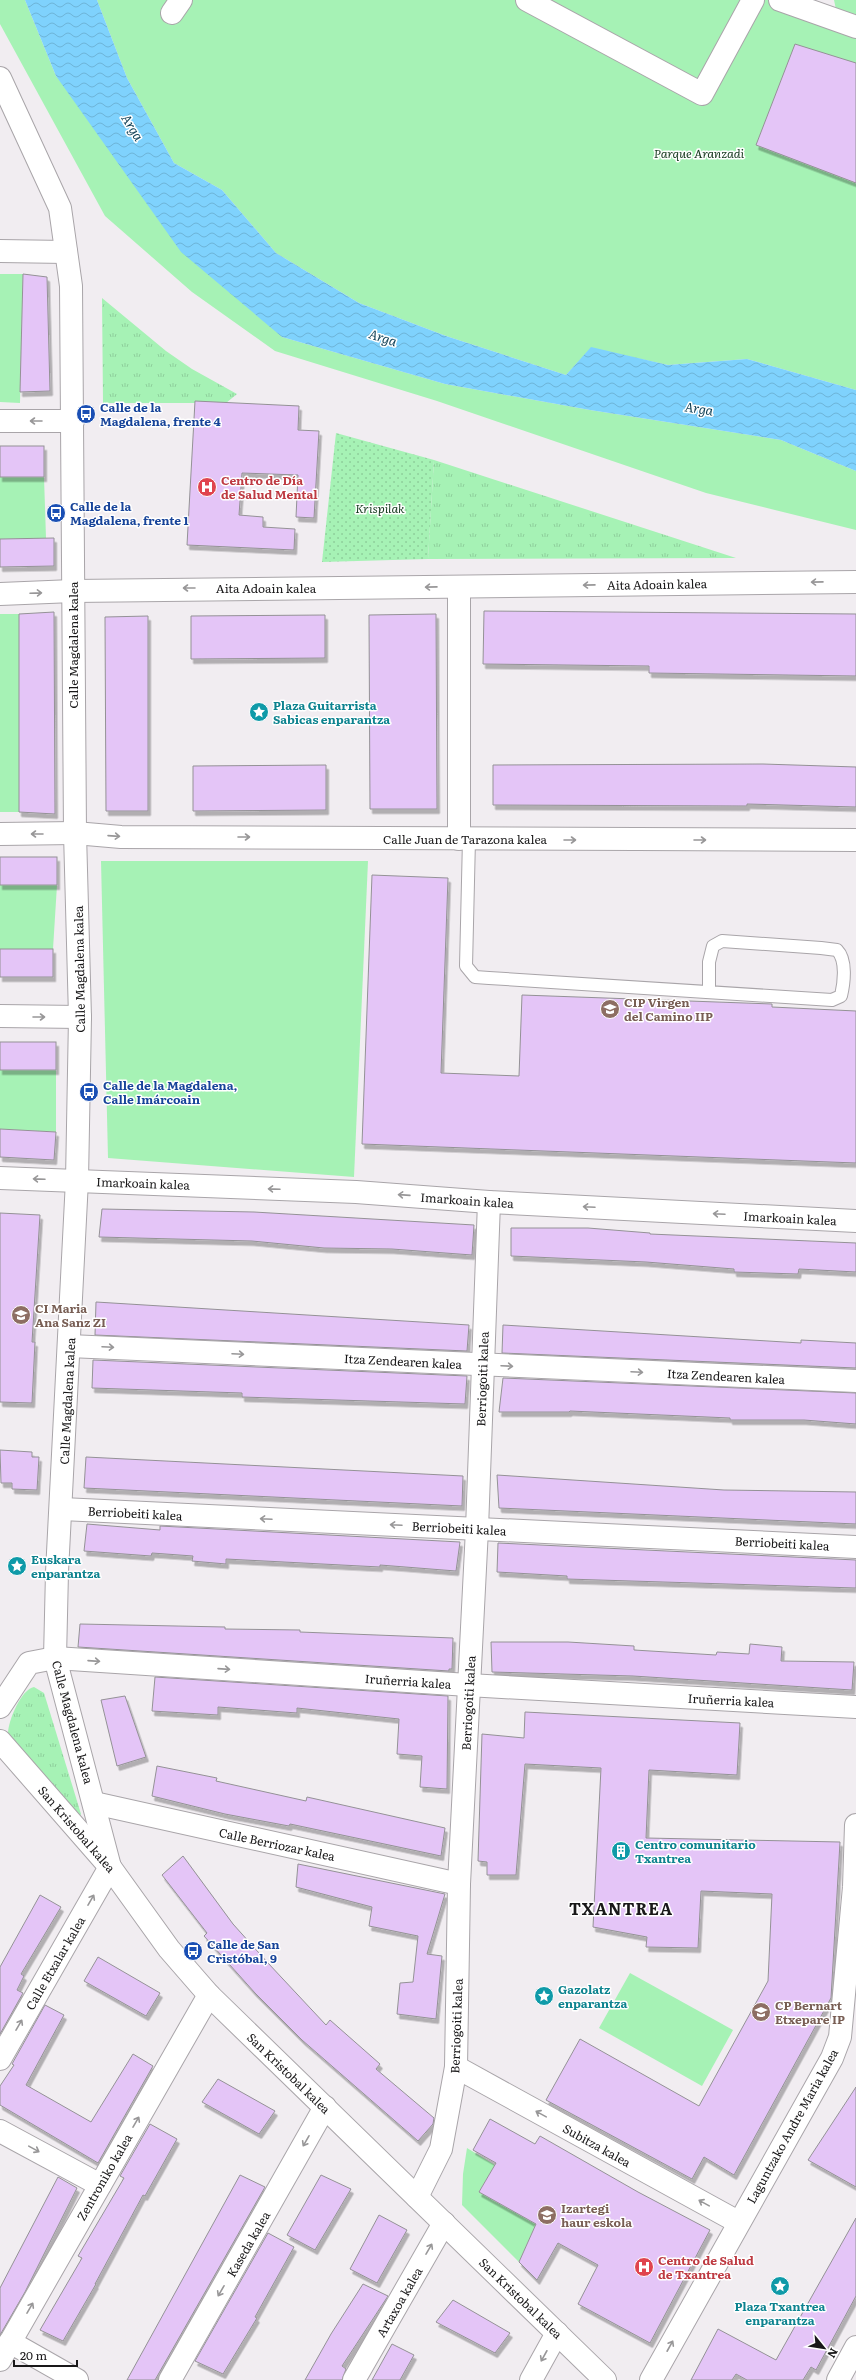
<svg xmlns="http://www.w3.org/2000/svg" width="856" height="2380" font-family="Literata,serif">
<defs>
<pattern id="grass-tufts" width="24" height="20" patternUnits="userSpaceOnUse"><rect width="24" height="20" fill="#a6f2b5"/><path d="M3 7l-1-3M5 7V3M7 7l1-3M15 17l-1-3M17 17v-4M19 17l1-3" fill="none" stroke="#8ecf9b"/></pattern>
<pattern id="garden-dots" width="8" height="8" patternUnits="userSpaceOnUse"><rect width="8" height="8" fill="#a6f2b5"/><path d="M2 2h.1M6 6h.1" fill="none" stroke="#8ecf9b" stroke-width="1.8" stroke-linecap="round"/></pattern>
<pattern id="water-waves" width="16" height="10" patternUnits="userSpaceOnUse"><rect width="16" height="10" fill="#7fd2fd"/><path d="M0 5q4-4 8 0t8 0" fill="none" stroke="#6db4d8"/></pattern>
<filter id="shadow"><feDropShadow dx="2.5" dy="4.5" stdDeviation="0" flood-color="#0004"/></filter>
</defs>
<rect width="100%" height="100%" fill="#f1edf1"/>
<!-- grass -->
<g fill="url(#grass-tufts)">
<path d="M102,298L166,351L192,369L237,394L226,403H103Z"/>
<path d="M434,460L736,558L428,559Z"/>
<path d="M34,1687L44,1693L81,1814L79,1818L8,1735C7,1723 21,1689 34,1687Z"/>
</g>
<!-- park -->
<g fill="#a6f2b5">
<path d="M0,0H25L56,76L282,337L445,384L590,410L781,440L856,471V530L706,493L437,401L275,351L192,292L105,216L0,24Z"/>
<path d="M97,0H801L839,24L834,0H856V390L747,359L668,365L591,348L566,375L446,336L359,303L276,253L222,190L174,163L127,78Z"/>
<path d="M0,274H23L20,403L0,402Z"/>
<path d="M0,477H44L46,538L0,539Z"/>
<rect x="0" y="614" width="19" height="198"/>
<path d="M101,861H368L354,1177L108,1158Z"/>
<path d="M0,885H57L53,949H0Z"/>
<path d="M0,1070H56V1132L0,1129Z"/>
<path d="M630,1973L733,2030L702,2086L599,2028Z"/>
<path d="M467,2148L495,2165L479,2192L536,2224L519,2262L462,2205L463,2174Z"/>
</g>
<!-- garden -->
<path fill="url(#garden-dots)" d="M336,433L434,460L428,559L322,562Z"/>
<!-- water -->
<path fill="url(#water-waves)" d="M25,0H97L127,78L174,163L222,190L276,253L359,303L446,336L566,375L591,347L668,365L747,359L856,390V471L781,440L590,410L445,384L282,337L181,252L56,76Z"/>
<!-- building -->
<g fill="#e4c5f7" stroke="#949296" filter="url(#shadow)">
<path d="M795,44L856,63V183L756,145Z"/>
<path d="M23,274L47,277L50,391L20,392Z"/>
<path d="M195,401L299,406L298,430L319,431L314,518L296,517L298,475L242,473L239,515L263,517V527L295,529L294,550L187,545Z"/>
<rect x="0" y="446" width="44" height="31"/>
<path d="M54,538V566L0,567V539Z"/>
<path d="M484,611L856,614V676L649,673V666L483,664Z"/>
<path d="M54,612L55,814L19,812V614Z"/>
<path d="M436,614L437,809H370L369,615Z"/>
<path d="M325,615V658L191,659V616Z"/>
<path d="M148,616V811H106L105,617Z"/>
<path d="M763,764L856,767V807L747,804V806L493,805V765Z"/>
<path d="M326,765V810L193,811V766Z"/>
<rect x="0" y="857" width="57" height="28"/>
<path d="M372,875L448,878L441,1073L519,1076L522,995L772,1004V1007L856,1011V1163L362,1144Z"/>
<rect x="0" y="949" width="53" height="28"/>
<rect x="0" y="1042" width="56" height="28"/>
<path d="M0,1129L56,1132L54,1160L0,1157Z"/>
<path d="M102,1209L254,1212L474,1225L472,1255L392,1249L324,1248L252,1241L99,1237Z"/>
<path d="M0,1213L40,1215L32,1342H35L32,1403L0,1402Z"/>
<path d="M511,1228H588L650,1233V1234L856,1243V1272L799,1269L798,1274L734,1272V1269L646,1262L511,1256Z"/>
<path d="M96,1302L469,1325L467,1351L95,1335Z"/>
<path d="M503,1325L801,1343V1340L856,1343V1368L502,1353Z"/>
<path d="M93,1360L467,1376L465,1404L242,1397V1393L92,1388Z"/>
<path d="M503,1378L856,1393V1424L804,1420H730V1418L570,1411L569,1412H499Z"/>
<path d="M0,1450L32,1452V1457H39L37,1490L12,1489V1483H1Z"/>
<path d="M86,1457L463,1476L462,1506L84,1488Z"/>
<path d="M497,1475L724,1490L856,1492V1524L499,1508Z"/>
<path d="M87,1524L160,1530V1526L460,1542L456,1571L380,1565V1567L226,1559V1564L192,1561L193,1556L152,1553L151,1556L84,1551Z"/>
<path d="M498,1543L856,1560V1588L567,1579V1576L497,1572Z"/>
<path d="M80,1624L225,1627V1629L300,1630V1632L453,1638L452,1669H449V1671L78,1647Z"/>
<path d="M491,1642H568L634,1646V1650L716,1655L717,1652L749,1654L750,1644L782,1647L781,1661L854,1662L852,1690L633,1676L492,1672Z"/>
<path d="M155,1677L448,1696L447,1789L420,1787L422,1756L397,1754L399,1719L297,1708V1713L218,1707V1715L152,1711Z"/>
<path d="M125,1696L146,1757L117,1766L101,1700Z"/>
<path d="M525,1712L740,1723L737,1775L649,1770L646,1838L840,1842L831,1998L734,2175L704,2157L692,2179L546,2100L580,2039L699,2106L768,1981L772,1894L701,1891L698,1948L646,1947L647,1937L593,1927L601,1768L525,1764L516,1875H487V1862L478,1861L482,1734L524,1738Z"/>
<path d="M157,1766L217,1778L216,1781L306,1801L307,1797L445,1828L441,1856L290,1824L289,1826L225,1814L152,1796Z"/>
<path d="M183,1856L233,1924L268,1963L326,2025L330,2020L380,2064L376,2069L434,2118L433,2124L418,2141L302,2040L255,1993L204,1936L207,1933L162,1875Z"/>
<path d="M298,1864L445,1894L427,1954L442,1956L436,2019L397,2014L400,1983L413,1982L418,1936L369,1926L372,1907L296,1887Z"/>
<path d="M40,1895L61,1907L21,1974L24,1976L17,1990L23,1993L0,2034V1967Z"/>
<path d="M98,1957L160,1993L146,2016L84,1981Z"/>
<path d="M45,2005L64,2015L26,2085L91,2122L133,2054L153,2066L98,2163L0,2105V2086L14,2065L12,2064Z"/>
<path d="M218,2079L275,2111L259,2134L202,2102Z"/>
<path d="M856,2087V2187L808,2160Z"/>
<path d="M490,2119L535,2144L540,2136L638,2192L710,2230L650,2343L578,2304L598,2265L558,2243L537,2280L519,2262L536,2224L479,2192L496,2163L473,2150Z"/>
<path d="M150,2124L177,2139L145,2196L143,2195L95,2284H96L63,2341L40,2330L82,2258L78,2256L124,2178L120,2176Z"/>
<path d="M240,2175L265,2187L155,2380H127Z"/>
<path d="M321,2175L351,2189L315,2250L287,2235Z"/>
<path d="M58,2177L77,2188L25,2292L0,2335V2288Z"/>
<path d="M379,2215L407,2230L377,2283L350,2269Z"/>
<path d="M856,2218V2296L816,2370L811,2367L803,2380H747L736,2374L732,2380H691L718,2329L776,2360Z"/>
<path d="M268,2233L294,2247L255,2317L257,2318L223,2374L195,2361Z"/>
<path d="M363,2284L388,2296L342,2366L346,2369L342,2380H305L331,2334Z"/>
<path d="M453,2300L510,2333L495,2353L436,2322Z"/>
<path d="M392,2344L414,2355L400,2380H372Z"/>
</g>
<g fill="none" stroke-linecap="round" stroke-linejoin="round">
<defs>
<path id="lane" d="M469,839L466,966L475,977L489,978L832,1000L841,996C844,983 847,960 837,950L821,948L722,941L713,946L709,962V992"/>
<g id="street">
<path d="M527,0L702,94L753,0"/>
<path d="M780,0L856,27"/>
<path d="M172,13L181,0"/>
<path d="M0,421H73"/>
<path d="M459,587V839"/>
<path d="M0,594L73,591"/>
<path d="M0,834L75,833"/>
<path d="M0,1016L80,1017"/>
<path d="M0,1178L356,1192L489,1202L856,1221"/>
<path d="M69,1346L856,1381"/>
<path d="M62,1509L856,1547"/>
<path d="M55,1658L468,1685L856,1707"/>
<path d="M94,1803L459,1884"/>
<path d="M0,2059L110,1867"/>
<path d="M456,2067L738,2222"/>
<path d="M0,2131L100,2185"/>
<path d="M417,2197L441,2149L456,2067L459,1884L477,1529L489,1202"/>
<path d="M10,2342L77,2380"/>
<path d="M0,2360L209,1995"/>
<path d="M170,2380L325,2107"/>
<path d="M354,2380L444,2223"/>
<path d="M531,2380L557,2333"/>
<path d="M651,2380L832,2058L840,2037L854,1887L856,1825"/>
<path d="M838,2380L856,2347"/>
</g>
<g id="secondary">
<path d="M0,78L60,208L71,286L75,833L80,1017L77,1180L57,1572L55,1658L110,1867"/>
<path d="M0,251L66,252"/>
<path d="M73,591L856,582"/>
<path d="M75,833L121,837L856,840"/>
<path d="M0,1707L29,1663L55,1658"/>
<path d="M0,1741L110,1867L169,1949L209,1995L605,2380"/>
</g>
</defs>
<!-- lane casing -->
<use href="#lane" stroke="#a9a5a9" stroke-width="14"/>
<!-- street casing -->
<use href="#street" stroke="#a9a5a9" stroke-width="24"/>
<!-- secondary casing -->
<use href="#secondary" stroke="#a9a5a9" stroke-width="24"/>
<!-- lane -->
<use href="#lane" stroke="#fff" stroke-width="12"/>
<!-- street -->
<use href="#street" stroke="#fff" stroke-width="22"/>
<!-- secondary -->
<use href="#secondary" stroke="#fff" stroke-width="22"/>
</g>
<!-- one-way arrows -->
<defs><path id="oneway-shaft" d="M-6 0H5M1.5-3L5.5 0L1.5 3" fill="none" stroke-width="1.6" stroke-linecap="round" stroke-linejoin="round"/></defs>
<g stroke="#989798">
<use href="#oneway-shaft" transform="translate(36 421) rotate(180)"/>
<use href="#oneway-shaft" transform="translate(817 582) rotate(179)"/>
<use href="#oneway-shaft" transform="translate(589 585) rotate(179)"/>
<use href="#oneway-shaft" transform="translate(431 587) rotate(179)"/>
<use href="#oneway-shaft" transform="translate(189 588) rotate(-180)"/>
<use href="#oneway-shaft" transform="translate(36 593) rotate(-2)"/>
<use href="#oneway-shaft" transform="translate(37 834) rotate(-180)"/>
<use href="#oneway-shaft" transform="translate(114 836) rotate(4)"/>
<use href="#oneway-shaft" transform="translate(244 837)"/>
<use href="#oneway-shaft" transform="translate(570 840)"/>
<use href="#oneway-shaft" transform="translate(700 840)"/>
<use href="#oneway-shaft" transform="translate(39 1017)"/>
<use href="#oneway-shaft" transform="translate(39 1179) rotate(-178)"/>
<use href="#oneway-shaft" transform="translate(274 1189) rotate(-178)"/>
<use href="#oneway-shaft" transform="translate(404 1195) rotate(-176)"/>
<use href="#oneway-shaft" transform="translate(589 1207) rotate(-177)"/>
<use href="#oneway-shaft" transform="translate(719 1214) rotate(-177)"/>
<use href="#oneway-shaft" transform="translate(108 1347) rotate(3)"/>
<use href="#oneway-shaft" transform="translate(238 1354) rotate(3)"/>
<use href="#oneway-shaft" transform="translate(507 1366) rotate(3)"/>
<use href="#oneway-shaft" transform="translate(637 1372) rotate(3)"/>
<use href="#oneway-shaft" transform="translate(266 1519) rotate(-177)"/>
<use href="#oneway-shaft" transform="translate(396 1525) rotate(-177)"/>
<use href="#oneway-shaft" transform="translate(94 1661) rotate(4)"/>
<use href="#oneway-shaft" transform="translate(224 1669) rotate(4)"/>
<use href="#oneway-shaft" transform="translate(91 1900) rotate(-60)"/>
<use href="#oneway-shaft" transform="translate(19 2025) rotate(-60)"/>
<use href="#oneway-shaft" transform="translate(541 2114) rotate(-151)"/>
<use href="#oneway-shaft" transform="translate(136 2122) rotate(-60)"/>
<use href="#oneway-shaft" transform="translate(306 2141) rotate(120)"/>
<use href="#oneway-shaft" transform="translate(34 2149) rotate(29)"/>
<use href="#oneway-shaft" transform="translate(704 2203) rotate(-151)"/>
<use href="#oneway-shaft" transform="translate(429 2249) rotate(-60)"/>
<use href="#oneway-shaft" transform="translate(221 2291) rotate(120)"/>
<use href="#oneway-shaft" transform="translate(30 2308) rotate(-60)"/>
<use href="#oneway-shaft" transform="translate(670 2346) rotate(-61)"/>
<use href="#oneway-shaft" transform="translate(544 2356) rotate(119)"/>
</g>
<!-- icons -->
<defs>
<symbol id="bus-disc" viewBox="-11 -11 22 22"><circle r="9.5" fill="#1a4fb4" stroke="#fff"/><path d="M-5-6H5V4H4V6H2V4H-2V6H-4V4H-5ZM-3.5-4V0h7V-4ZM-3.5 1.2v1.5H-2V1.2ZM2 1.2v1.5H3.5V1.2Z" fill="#fff"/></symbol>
<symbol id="hospital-disc" viewBox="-11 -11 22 22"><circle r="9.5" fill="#e0444e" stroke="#fff"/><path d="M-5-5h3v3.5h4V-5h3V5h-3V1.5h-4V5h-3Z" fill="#fff"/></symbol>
<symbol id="sight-disc" viewBox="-11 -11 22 22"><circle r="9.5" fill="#0f9aa8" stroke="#fff"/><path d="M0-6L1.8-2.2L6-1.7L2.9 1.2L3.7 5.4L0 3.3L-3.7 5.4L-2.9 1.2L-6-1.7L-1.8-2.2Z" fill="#fff"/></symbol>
<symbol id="university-disc" viewBox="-11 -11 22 22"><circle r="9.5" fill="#8d6e63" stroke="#fff"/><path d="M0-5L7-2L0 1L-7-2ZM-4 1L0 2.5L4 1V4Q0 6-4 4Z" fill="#fff"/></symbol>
<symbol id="school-disc" viewBox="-11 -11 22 22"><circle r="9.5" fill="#8d6e63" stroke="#fff"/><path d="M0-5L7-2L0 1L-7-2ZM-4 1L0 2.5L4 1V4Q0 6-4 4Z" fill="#fff"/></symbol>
<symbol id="building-disc" viewBox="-11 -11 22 22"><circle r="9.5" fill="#0f9aa8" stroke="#fff"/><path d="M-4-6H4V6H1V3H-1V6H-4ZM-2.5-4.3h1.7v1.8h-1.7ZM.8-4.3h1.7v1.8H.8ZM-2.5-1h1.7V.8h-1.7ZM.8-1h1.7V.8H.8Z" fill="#fff"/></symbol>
</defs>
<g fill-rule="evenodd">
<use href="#bus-disc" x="75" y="403" width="22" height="22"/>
<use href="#hospital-disc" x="196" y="476" width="22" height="22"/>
<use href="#bus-disc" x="45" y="502" width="22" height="22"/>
<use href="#sight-disc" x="248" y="701" width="22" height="22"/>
<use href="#university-disc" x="599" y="998" width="22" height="22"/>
<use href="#bus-disc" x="78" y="1081" width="22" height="22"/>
<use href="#school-disc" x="10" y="1304" width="22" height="22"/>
<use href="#sight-disc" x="6" y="1555" width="22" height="22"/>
<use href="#building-disc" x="610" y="1840" width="22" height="22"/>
<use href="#bus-disc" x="182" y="1940" width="22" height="22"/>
<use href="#sight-disc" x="533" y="1985" width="22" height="22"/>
<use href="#school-disc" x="750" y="2001" width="22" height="22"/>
<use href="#school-disc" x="536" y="2204" width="22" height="22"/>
<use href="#hospital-disc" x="633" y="2256" width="22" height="22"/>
<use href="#sight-disc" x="769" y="2275" width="22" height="22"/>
</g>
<g text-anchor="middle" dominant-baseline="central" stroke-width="3" stroke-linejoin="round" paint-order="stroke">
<!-- park labels -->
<g font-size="12" font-style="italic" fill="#163a1f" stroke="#fff">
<text x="699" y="153">Parque Aranzadi</text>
<text x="380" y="508">Krispilak</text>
</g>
<!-- transit labels -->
<g font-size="12" font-weight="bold" fill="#164399" stroke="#fff" text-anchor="start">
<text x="100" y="407">Calle de la<tspan x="100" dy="14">Magdalena, frente 4</tspan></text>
<text x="70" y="506">Calle de la<tspan x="70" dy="14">Magdalena, frente 1</tspan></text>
<text x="103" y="1085">Calle de la Magdalena,<tspan x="103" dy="14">Calle Imárcoain</tspan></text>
<text x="207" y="1944">Calle de San<tspan x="207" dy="14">Cristóbal, 9</tspan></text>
</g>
<!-- health labels -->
<g font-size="12" font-weight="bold" fill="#be3a42" stroke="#fff" text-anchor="start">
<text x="221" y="480">Centro de Día<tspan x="221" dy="14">de Salud Mental</tspan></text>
<text x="658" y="2260">Centro de Salud<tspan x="658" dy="14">de Txantrea</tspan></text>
</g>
<!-- street labels -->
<g font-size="12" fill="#191819" stroke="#fff">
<text transform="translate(657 584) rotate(-1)">Aita Adoain kalea</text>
<text x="266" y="588">Aita Adoain kalea</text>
<text transform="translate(73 645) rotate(-90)">Calle Magdalena kalea</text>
<text x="465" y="839">Calle Juan de Tarazona kalea</text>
<text transform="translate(79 969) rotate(-91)">Calle Magdalena kalea</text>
<text transform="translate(143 1183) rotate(2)">Imarkoain kalea</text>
<text transform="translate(467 1200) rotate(4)">Imarkoain kalea</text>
<text transform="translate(790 1218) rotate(3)">Imarkoain kalea</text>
<text transform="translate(403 1361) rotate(3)">Itza Zendearen kalea</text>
<text transform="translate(726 1376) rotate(3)">Itza Zendearen kalea</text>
<text transform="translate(482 1379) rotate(-88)">Berriogoiti kalea</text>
<text transform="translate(67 1401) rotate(-87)">Calle Magdalena kalea</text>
<text transform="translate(135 1513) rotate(3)">Berriobeiti kalea</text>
<text transform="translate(459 1528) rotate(3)">Berriobeiti kalea</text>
<text transform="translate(782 1543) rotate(3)">Berriobeiti kalea</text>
<text transform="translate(408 1681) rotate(4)">Iruñerria kalea</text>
<text transform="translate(731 1700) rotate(3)">Iruñerria kalea</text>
<text transform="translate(468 1703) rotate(-87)">Berriogoiti kalea</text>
<text transform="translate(73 1722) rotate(75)">Calle Magdalena kalea</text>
<text transform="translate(77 1829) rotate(49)">San Kristobal kalea</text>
<text transform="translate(277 1844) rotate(12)">Calle Berriozar kalea</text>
<text transform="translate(55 1963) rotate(-60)">Calle Etxalar kalea</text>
<text transform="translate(456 2026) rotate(-88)">Berriogoiti kalea</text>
<text transform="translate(289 2073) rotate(44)">San Kristobal kalea</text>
<text transform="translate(792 2126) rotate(-61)">Laguntzako Andre Maria kalea</text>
<text transform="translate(597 2145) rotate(29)">Subitza kalea</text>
<text transform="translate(104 2177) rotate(-60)">Zentroniko kalea</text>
<text transform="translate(248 2244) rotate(-60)">Kaseda kalea</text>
<text transform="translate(521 2298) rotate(44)">San Kristobal kalea</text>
<text transform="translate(399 2302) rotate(-60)">Artaxoa kalea</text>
</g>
<!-- culture labels -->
<g font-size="12" font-weight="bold" fill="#0d838f" stroke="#fff" text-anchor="start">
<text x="273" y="705">Plaza Guitarrista<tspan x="273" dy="14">Sabicas enparantza</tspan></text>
<text x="31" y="1559">Euskara<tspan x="31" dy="14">enparantza</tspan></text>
<text x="635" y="1844">Centro comunitario<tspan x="635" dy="14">Txantrea</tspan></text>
<text x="558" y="1989">Gazolatz<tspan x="558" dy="14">enparantza</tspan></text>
<text x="780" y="2306" text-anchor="middle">Plaza Txantrea<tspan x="780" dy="14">enparantza</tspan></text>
</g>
<!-- education labels -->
<g font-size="12" font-weight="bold" fill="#785e54" stroke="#fff" text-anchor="start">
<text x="624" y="1002">CIP Virgen<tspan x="624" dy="14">del Camino IIP</tspan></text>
<text x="35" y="1308">CI Maria<tspan x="35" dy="14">Ana Sanz ZI</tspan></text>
<text x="775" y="2005">CP Bernart<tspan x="775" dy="14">Etxepare IP</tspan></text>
<text x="561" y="2208">Izartegi<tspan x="561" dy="14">haur eskola</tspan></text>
</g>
<!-- water labels -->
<g font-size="13" font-style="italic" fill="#0e3f55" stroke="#fff">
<text transform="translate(133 127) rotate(58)">Arga</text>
<text transform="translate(383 337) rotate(18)">Arga</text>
<text transform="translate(699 408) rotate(9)">Arga</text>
</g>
<!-- district labels -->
<g font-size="16" font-weight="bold" letter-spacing="1" fill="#191819" stroke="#fff">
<text x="621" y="1908">TXANTREA</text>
</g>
</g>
<!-- north arrow -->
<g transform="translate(824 2348) rotate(120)" stroke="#ffffff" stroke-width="3" paint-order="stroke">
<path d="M0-3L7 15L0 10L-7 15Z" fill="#191819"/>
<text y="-6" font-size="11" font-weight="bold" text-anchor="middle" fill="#191819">N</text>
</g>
<!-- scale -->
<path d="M14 2360v6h63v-6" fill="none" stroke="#191819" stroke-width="2"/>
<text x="20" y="2360" font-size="12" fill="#191819" stroke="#ffffff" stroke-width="3" paint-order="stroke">20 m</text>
</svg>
